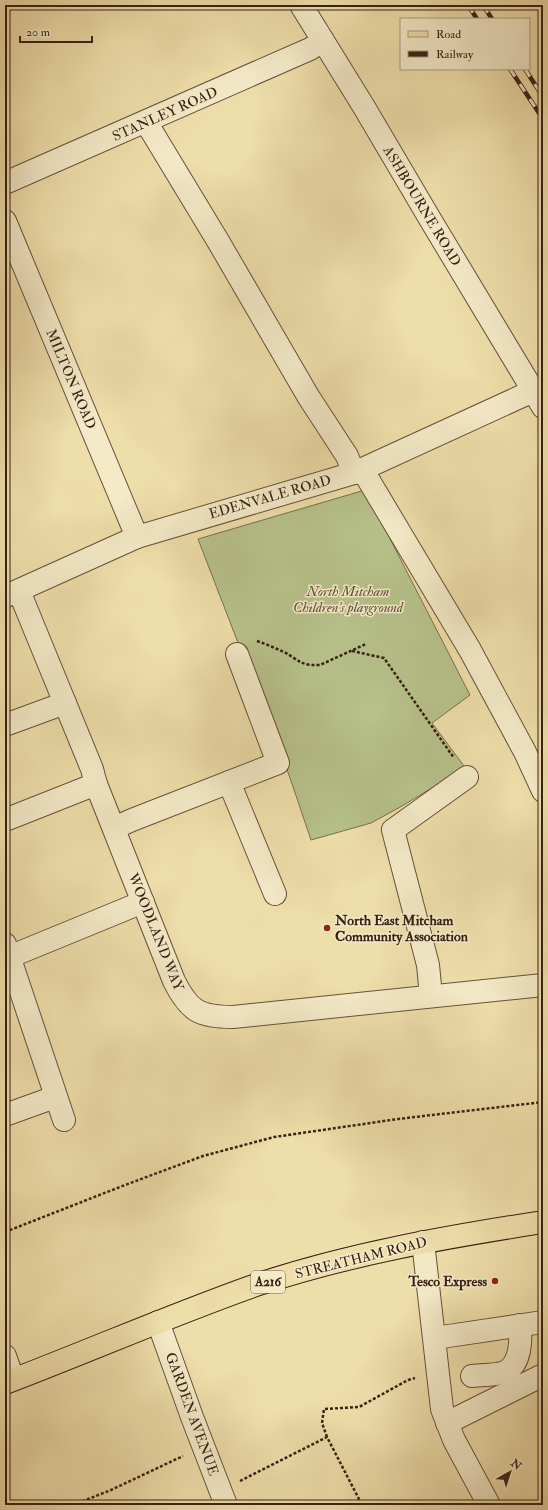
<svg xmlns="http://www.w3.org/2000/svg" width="548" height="1510" font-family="'IM FELL Double Pica',serif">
<rect width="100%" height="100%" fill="#eedeaa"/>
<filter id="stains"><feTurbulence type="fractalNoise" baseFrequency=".005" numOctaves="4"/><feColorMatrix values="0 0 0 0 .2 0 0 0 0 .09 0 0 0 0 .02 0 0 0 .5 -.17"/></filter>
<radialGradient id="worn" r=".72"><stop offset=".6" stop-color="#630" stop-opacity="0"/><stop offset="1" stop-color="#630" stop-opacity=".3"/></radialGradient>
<!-- green -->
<path fill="#b7c18a" stroke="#78704f" d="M365,490L470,695L432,723L464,766L455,774L402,806L371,823L311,840L289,775L198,539Z"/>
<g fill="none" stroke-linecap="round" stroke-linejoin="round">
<defs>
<g id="minor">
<path d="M301,5L364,107L430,219L543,407"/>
<path d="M146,122L218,241L308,396L347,456L354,473"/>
<path d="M5,183L310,49L323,41"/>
<path d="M5,221L137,537"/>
<path d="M362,469L470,650L525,752L543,791"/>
<path d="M19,591L92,769L96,784L174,981C189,1011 199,1017 233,1017L543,985"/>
<path d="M6,596L137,537L354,473L533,391"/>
<path d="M5,725L65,703"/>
<path d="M229,782L275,894"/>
<path d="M5,820L96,784"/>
<path d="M114,828L132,820L278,763L237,654"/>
<path d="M5,944L64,1120"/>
<path d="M9,957L143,902"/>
<path d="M431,996L428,965L393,830L467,777"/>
<path d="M5,1115L55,1097"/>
<path d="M423,1242L442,1409L454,1440L489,1505"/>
<path d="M158,1322L192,1417L226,1505"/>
<path d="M435,1338L543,1322"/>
<path d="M5,1356L13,1379"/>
<path d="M472,1376C480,1375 501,1375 507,1371C521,1362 521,1340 520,1325"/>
<path d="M447,1423L543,1375"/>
</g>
<path id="major" d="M5,1383C89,1351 171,1315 256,1285C349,1254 446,1237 543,1222"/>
</defs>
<!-- minor casing -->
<use href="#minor" stroke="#66503a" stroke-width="24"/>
<!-- major casing -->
<use href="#major" stroke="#382014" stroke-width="24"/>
<!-- path -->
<g stroke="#382014" stroke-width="2.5" stroke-dasharray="3 2" stroke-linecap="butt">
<path d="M257,641C266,644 275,648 284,652C299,660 300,666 320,665L366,644"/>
<path d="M352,651L384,658L454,758"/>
<path d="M5,1232L125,1185L203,1156L274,1137L398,1119L543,1102"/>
<path d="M327,1437L322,1423L324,1409L359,1407L408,1380L415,1378"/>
<path d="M240,1481L327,1437L362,1505"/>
<path d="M73,1505L111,1490L183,1456"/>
</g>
<!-- minor -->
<use href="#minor" stroke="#f4eac8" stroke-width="22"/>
<!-- major -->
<use href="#major" stroke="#eedeaa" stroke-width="22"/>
<defs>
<g id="rail">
<path d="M468,5L477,19"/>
<path d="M483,5L492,19"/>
<path d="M510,69L543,119"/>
<path d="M525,69L543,97"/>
</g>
</defs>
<!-- rail casing -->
<use href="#rail" stroke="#382014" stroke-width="4.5"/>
<!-- rail -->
<use href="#rail" stroke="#f4eac8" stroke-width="3" stroke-dasharray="9" stroke-linecap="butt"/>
</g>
<!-- markers -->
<g fill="#8f2418" stroke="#f4eac8" stroke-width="1.5">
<circle cx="327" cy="928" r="4"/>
<circle cx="495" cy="1281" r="4"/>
</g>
<g text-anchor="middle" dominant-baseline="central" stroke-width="3" stroke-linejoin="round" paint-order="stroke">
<!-- shield labels -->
<rect fill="#f4eac8" stroke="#705d4a" stroke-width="1" x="251" y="1271" width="34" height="22" rx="3"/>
<g font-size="13" font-weight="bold" fill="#382014">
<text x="268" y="1282">A216</text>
</g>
<!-- street labels -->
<g font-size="14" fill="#382014" stroke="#f4eac8">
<text transform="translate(165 114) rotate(-24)">STANLEY ROAD</text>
<text transform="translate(422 206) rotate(59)">ASHBOURNE ROAD</text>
<text transform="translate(71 379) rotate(67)">MILTON ROAD</text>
<text transform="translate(270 497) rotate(-16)">EDENVALE ROAD</text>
<text transform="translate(156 932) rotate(68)">WOODLAND WAY</text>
<text transform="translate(361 1258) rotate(-14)">STREATHAM ROAD</text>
<text transform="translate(192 1414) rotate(70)">GARDEN AVENUE</text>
</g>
<!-- park labels -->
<g font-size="14" font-style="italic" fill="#5e5037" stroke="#f4eac8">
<text x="348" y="591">North Mitcham<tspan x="348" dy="16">Children's playground</tspan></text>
</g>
<!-- poi labels -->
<g font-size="14" font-weight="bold" fill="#382014" stroke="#f4eac8" text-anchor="start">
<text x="335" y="920">North East Mitcham<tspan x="335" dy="16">Community Association</tspan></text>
<text x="487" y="1281" text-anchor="end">Tesco Express</text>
</g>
</g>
<!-- margin -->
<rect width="548" height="1510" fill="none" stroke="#eedeaa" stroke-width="20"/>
<rect x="6" y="6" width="536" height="1498" fill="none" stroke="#382014" stroke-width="2"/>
<rect x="10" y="10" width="528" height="1490" fill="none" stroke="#382014"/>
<!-- legend -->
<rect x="400" y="18" width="130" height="52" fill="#f4eac8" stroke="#a99980"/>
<rect x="408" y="31" width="20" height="6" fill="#eedeaa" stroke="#a99980"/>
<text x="436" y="38" font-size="12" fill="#382014">Road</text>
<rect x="408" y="51" width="20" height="6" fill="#382014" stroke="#a99980"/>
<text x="436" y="58" font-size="12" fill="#382014">Railway</text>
<!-- north arrow -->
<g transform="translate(510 1472) rotate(39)" stroke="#f4eac8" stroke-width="3" paint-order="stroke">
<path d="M0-3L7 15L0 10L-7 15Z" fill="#382014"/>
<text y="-6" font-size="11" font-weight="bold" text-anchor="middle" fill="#382014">N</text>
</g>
<!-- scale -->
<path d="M20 36v6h72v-6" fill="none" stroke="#382014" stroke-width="2"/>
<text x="26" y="36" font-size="12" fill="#382014" stroke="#f4eac8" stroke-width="3" paint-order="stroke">20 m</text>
<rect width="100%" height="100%" filter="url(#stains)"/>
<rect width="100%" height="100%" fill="url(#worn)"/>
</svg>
